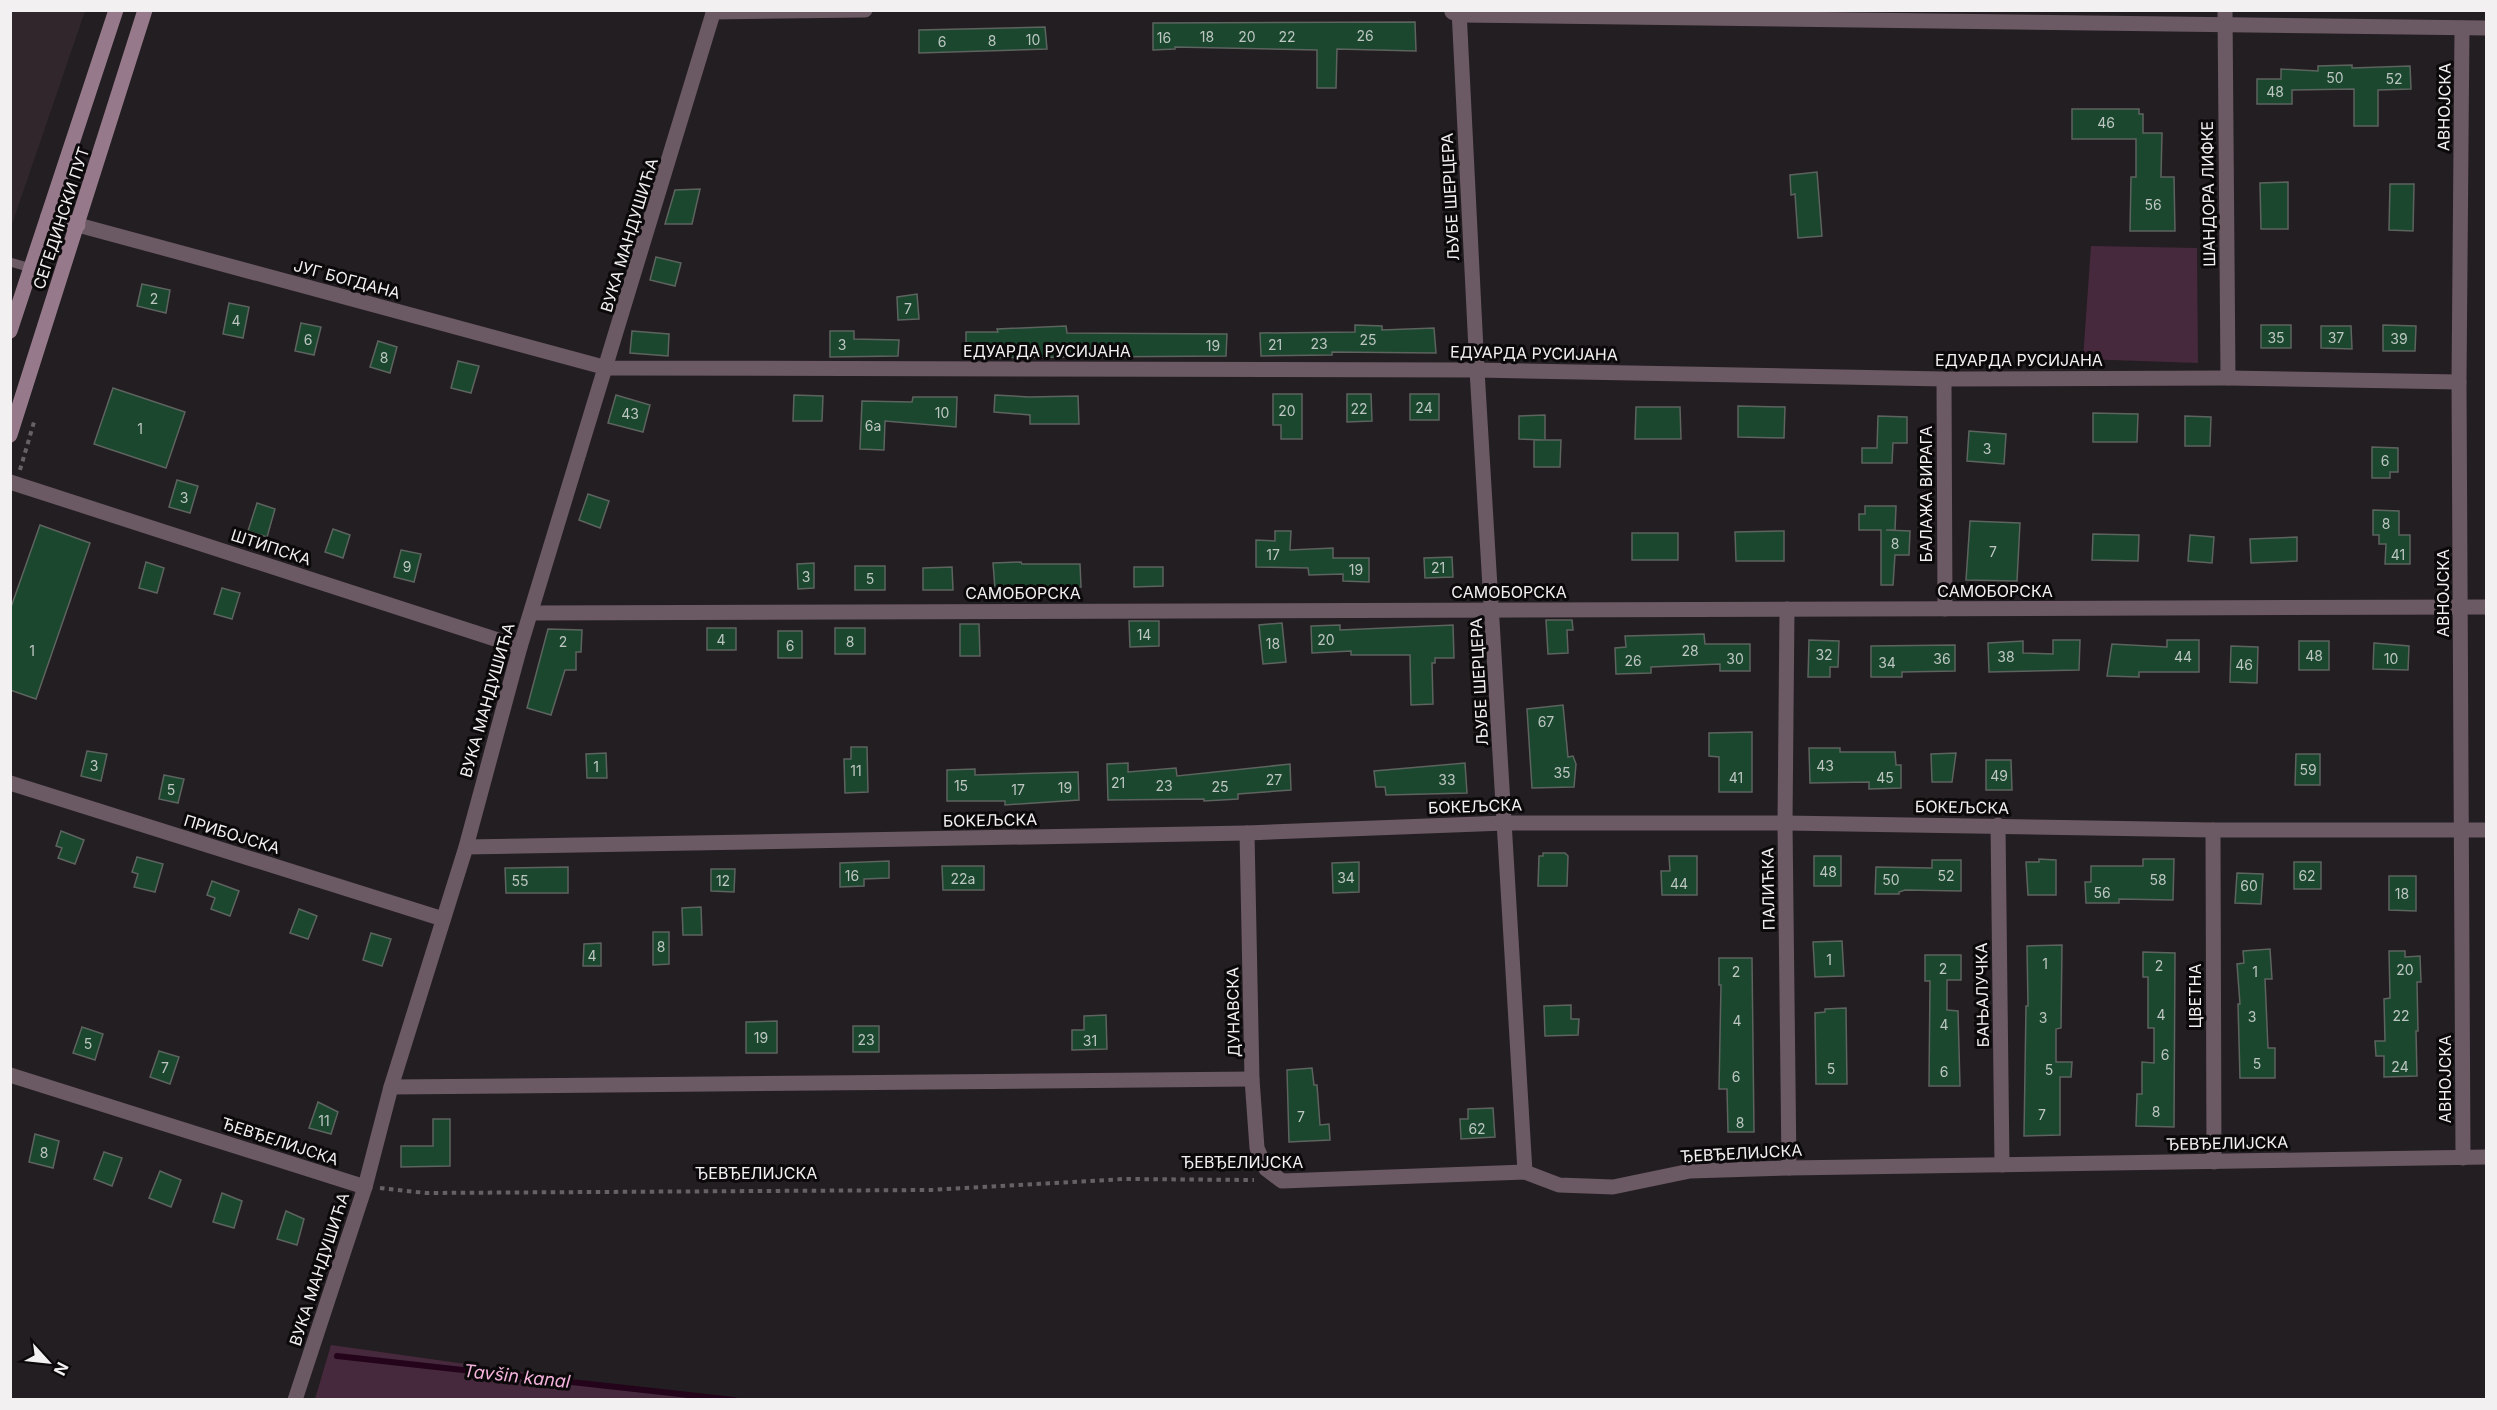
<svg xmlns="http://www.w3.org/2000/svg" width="2497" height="1410" font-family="Inter,sans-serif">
<rect width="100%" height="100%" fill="#231e21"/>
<!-- built -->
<path fill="#30262c" d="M11,10L85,11L11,227L10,11Z"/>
<!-- green -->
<g fill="#47293d">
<path d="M2091,246L2197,248L2198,363L2083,359Z"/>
<path d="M331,1345L714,1399H315Z"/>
</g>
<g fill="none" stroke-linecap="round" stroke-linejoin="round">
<!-- stream -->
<path stroke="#23041a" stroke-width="6" d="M337,1356L734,1400"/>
</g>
<!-- building -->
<g fill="#1b472f" stroke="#5d635f" stroke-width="1.5">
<path d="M1415,22L1416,51L1337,49L1336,88H1317V50L1175,47V49L1153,50V23Z"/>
<path d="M1045,27L1047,49L919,53V30Z"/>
<path d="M2352,65V68L2410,66L2411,89L2378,90V126H2354V89L2292,90V104H2257V79H2281V69L2318,71V66Z"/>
<path d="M2072,109H2139V114H2143V133H2162L2161,177H2174L2175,231H2130L2131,177H2136V139H2072Z"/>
<path d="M1817,172L1822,236L1798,238L1795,194L1791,195L1790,175Z"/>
<path d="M2288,182V229H2261L2260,183Z"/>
<path d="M2390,184H2414L2413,231L2389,230Z"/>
<path d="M700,189L692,224H665L675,190Z"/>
<path d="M656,257L681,263L675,286L650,280Z"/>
<path d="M142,284L170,290L166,313L137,306Z"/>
<path d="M917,294L919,319L898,320L897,297Z"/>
<path d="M229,303L249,307L243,338L223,334Z"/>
<path d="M301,323L321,327L314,355L295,351Z"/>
<path d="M1355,325L1382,326V330L1434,328L1436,353L1332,352V355L1261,356L1260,333L1355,332Z"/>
<rect x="2261" y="325" width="30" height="23"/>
<path d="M2383,325L2416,326L2415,351H2383Z"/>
<path d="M1066,326L1067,333L1227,334L1226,356L966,358V332H998L997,329Z"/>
<path d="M2321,326H2351L2352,349L2321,348Z"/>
<path d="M632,331L669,334L668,356L630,353Z"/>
<path d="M830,331H854V339L899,340L898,356L830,357Z"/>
<path d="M378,341L397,347L390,373L370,367Z"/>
<path d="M458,361L479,366L471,393L451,388Z"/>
<path d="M113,388L185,412L166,468L94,444Z"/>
<path d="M1273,394H1302V439H1281V425H1273Z"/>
<path d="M1347,394H1371L1372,421L1347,422Z"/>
<rect x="1410" y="394" width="29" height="26"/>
<path d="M616,395L650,405L643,432L608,423Z"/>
<path d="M794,395L823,396L822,421H793Z"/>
<path d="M995,395L1029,397L1078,396L1079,424H1030V415L994,412Z"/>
<path d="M913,397H957L956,427L885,421L884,450L860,449L862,401L912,402Z"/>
<path d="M1738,406L1785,407L1784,438L1738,437Z"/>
<path d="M1636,407H1680L1681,439H1635Z"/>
<path d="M2093,413L2138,414L2137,442H2093Z"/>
<path d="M1545,415V440H1561L1560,467H1534V440H1544L1519,439V416Z"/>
<path d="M1878,416L1907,417V443H1893L1892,463H1862V448H1877Z"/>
<path d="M2185,416L2211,417L2210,446H2185Z"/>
<path d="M1969,431L2006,434L2004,464L1967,461Z"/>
<path d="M2372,447L2398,448V472H2390V478H2372Z"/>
<path d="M177,480L198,486L190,513L169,507Z"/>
<path d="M588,494L609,501L600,528L579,520Z"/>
<path d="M257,503L275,509L267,537L248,531Z"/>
<path d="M1865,506H1896L1895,530H1886L1910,531L1909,555H1895L1893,585H1881V530H1859V514H1865Z"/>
<path d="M2373,510L2399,511V535H2410V564H2385L2386,544H2379V535H2373Z"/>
<path d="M1970,521L2020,523L2017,581L1966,580Z"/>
<path d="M40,525L90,543L36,699L10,690V610Z"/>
<path d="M333,529L350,535L343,558L325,552Z"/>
<path d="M1275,531H1291L1290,550L1333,548V558H1369V582L1343,581V574L1309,575L1308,568L1256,567V540L1275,541Z"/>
<path d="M1784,531V561H1736L1735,532Z"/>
<rect x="1632" y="533" width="46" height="27"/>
<path d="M2093,534L2139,535L2138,561L2092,560Z"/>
<path d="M2190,535L2214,537L2212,563L2188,561Z"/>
<path d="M2297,537V561L2251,563L2250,539Z"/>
<path d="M401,550L421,554L414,582L394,577Z"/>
<path d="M1452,557L1453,577L1425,578L1424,558Z"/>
<path d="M146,562L164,568L157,593L139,588Z"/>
<path d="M1021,562L1022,564H1080L1081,587L995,589L993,563Z"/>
<path d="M814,563V588L798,589L797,564Z"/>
<rect x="855" y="566" width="30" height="24"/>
<path d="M952,567L953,590H923V568Z"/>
<path d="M1134,567H1163V586L1134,587Z"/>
<path d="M222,588L240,593L232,619L214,614Z"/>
<path d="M1546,620H1572L1573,630H1567L1568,653L1548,654Z"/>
<path d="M1129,621H1159V646L1130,647Z"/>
<path d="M1282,623L1286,662L1263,664L1259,625Z"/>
<path d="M960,624H979L980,656H960Z"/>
<path d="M1340,625V630L1453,625L1454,658H1435V663H1432L1433,704L1411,705L1410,655H1351V651L1312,653L1311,626Z"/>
<rect x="707" y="628" width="29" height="22"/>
<rect x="835" y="628" width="30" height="26"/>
<path d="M548,629L582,630L581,652H576V670H565L551,715L527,708Z"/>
<rect x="778" y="631" width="24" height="27"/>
<path d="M1704,634L1705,644H1750V671H1720V664L1651,667V673L1616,674L1615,648L1626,647L1625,636Z"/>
<path d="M1809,640L1839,641L1838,667H1830V677H1808Z"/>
<path d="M2053,640H2080L2079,670L1989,672L1988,643L2023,641V653L2053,654Z"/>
<path d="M2167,640H2199V672H2139V677L2107,676L2112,644L2167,647Z"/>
<rect x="2299" y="641" width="30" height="29"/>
<path d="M2374,643L2409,646L2408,670L2373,669Z"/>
<path d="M1955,645V671L1902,672V677H1871V646Z"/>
<path d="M2231,646L2258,647L2257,683L2230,682Z"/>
<path d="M1563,705L1568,757L1573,756L1576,764L1574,787L1532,788L1527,709Z"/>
<path d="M1752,732V792H1719V757L1709,756V733Z"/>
<path d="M851,747H867L868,792L845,793L844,759H851Z"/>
<path d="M1809,748H1840V752H1895L1896,765H1901V788L1869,789V782L1810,783Z"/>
<path d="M87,751L107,754L101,781L81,776Z"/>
<path d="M606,753L607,778H587L586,754Z"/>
<path d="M1956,753L1952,782H1932L1931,754Z"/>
<path d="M2296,754H2320V785H2295Z"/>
<path d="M1986,760H2011L2012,790H1986Z"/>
<path d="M1128,763V772L1176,768L1177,776L1290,764L1291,790L1238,794V799L1204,801V799L1108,800L1107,764Z"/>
<path d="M1465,763L1467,793L1386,795L1385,787H1376L1374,771Z"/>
<path d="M975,769V775L1078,772L1079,800L1005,805V801H947V770Z"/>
<path d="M164,775L184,779L178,803L159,799Z"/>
<path d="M61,831L84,840L75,864L58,858L62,848L56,846Z"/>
<path d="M1543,853H1565L1568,856L1567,886H1538L1539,856H1543Z"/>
<path d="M1669,856H1697V895H1662L1661,871H1670Z"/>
<rect x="1814" y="856" width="27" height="30"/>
<path d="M137,857L163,864L155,892L134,887L138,874L132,872Z"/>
<path d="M2039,859L2056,860V895H2028L2026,862H2039Z"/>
<path d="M2143,859H2174L2173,900L2119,899V903H2086L2085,882H2091V866H2143Z"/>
<path d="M1932,860H1961V891L1905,890L1899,892V894H1875L1876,867L1932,868Z"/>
<path d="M889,861V878L864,879V886L840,887V863Z"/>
<path d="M1359,862V892L1333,893L1332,863Z"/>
<rect x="2294" y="862" width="27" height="27"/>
<path d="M942,866H984V890H943Z"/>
<path d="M568,867V893H506L505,868Z"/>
<path d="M711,869H735L734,892L711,891Z"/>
<path d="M2237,873L2263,874L2261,904L2235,903Z"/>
<path d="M2389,876H2416V911L2389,910Z"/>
<path d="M212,881L239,891L230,916L211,909L215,898L207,895Z"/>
<path d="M701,907L702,935H683L682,908Z"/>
<path d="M299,909L317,916L308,939L290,933Z"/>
<path d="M653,932H669V964L653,965Z"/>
<path d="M371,933L391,939L382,966L363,960Z"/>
<path d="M1842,941L1844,976L1815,977L1813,942Z"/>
<path d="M601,943V966H583L584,944Z"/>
<path d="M2062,945L2061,1028L2056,1029V1062H2072L2071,1077H2060V1135L2024,1136L2026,1006H2028L2027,946Z"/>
<path d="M2270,949L2272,979H2265L2268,1048H2275V1078H2240L2238,1004H2240L2237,964L2244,963L2243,951Z"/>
<path d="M2389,951H2405V957L2420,956L2421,982H2417L2418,1031H2416L2417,1076L2384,1077V1056H2376L2375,1041H2385L2384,999L2390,998Z"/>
<path d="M2143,952L2175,953L2174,1127L2136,1126L2137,1094H2142V1062L2154,1063V1028H2148V977H2143Z"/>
<path d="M1925,955H1961V980H1947V1010L1958,1011L1960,1086H1929L1930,981H1925Z"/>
<path d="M1719,958H1752L1754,1132H1728L1727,1089H1719L1721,985H1719Z"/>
<path d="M1571,1005V1019H1579L1578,1035L1545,1036L1544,1006Z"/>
<path d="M1846,1008L1847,1084H1816L1815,1013L1825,1012V1009Z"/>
<path d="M1106,1015L1107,1049L1072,1050V1030H1084V1016Z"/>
<path d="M777,1021V1053H746V1022Z"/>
<rect x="853" y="1026" width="26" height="26"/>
<path d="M82,1027L103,1034L95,1060L73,1053Z"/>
<path d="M159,1051L179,1057L170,1084L150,1077Z"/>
<path d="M1312,1068L1314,1085H1317L1320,1125L1329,1124L1330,1140L1289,1142L1287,1070Z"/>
<path d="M318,1102L338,1112L331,1134L309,1128Z"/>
<path d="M1493,1108L1495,1137L1461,1139L1460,1119H1468V1109Z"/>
<path d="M433,1119H450V1166L401,1167V1146H433Z"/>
<path d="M35,1134L59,1141L53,1168L29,1162Z"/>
<path d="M104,1152L122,1158L112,1186L94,1179Z"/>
<path d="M160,1171L181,1180L171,1207L149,1198Z"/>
<path d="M222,1193L242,1201L234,1228L213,1222Z"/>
<path d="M286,1211L304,1219L297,1245L277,1239Z"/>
</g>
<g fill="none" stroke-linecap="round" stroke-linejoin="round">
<!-- path -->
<g stroke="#666264" stroke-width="4" stroke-dasharray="4.5 4.5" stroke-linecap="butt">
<path d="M20,470L34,422"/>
<path d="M380,1188L426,1193L931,1190L1124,1179L1254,1180"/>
</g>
<!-- lane -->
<path stroke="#6b5964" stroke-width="9" d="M10,262L31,268"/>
<!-- street -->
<g stroke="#6b5964" stroke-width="15">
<path d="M1459,10L1477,370L1525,1172"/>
<path d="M2225,10L2228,378"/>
<path d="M713,12L865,10"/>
<path d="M1452,12L1459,15L2486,28"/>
<path d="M2462,28L2459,382L2463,1158"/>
<path d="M78,225L607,368L1477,370L1944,379L2228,378L2459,382"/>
<path d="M1944,379L1945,609"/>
<path d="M10,482L520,647"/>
<path d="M1787,609L1785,823L1789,1168"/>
<path d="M531,613L2486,607"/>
<path d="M10,783L443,919"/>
<path d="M1998,825L2002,1165"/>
<path d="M2213,830L2214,1162"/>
<path d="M1247,833L1252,1079L1257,1148L1266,1169L1282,1181L1525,1172L1559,1185L1613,1187L1690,1171L1789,1168L2486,1157"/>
<path d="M466,847L1247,833L1505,823H1785L2213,830H2486"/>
<path d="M10,1075L365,1187"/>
<path d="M391,1087L1252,1079"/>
<path d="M295,1400L365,1187L391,1087L466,847L520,647L714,10"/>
</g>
<!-- secondary -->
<g stroke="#967a8b" stroke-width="15">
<path d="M48,216L78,225"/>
<path d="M10,331L116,10"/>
<path d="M10,435L145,10"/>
</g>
</g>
<g text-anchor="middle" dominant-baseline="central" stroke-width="6" stroke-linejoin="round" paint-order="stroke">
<!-- number labels -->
<g font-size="14" fill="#bdc6c1">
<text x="1365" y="35">26</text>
<text x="1207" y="36">18</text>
<text x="1247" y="36">20</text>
<text x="1287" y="36">22</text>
<text x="1164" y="37">16</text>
<text x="1033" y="39">10</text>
<text x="992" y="40">8</text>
<text x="942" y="41">6</text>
<text x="2335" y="77">50</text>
<text x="2394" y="78">52</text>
<text x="2275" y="91">48</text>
<text x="2106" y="122">46</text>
<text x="2153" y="204">56</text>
<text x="154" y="298">2</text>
<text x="908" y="308">7</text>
<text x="236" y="320">4</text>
<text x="2276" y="337">35</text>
<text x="2336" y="337">37</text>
<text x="2399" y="338">39</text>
<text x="308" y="339">6</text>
<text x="1368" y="339">25</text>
<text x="1319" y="343">23</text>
<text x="842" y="344">3</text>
<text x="1275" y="344">21</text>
<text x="1213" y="345">19</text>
<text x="384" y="357">8</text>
<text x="1424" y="407">24</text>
<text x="1359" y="408">22</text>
<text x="1287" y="410">20</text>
<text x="942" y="412">10</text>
<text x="630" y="413">43</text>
<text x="873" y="425">6a</text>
<text x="140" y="428">1</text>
<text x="1987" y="448">3</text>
<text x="2385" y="460">6</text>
<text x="184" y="497">3</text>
<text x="2386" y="523">8</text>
<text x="1895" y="543">8</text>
<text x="1993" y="551">7</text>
<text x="1273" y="554">17</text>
<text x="2398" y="554">41</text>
<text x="407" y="566">9</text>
<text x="1438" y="567">21</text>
<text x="1356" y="569">19</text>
<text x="806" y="576">3</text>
<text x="870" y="578">5</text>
<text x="1144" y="634">14</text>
<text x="721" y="639">4</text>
<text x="1326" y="639">20</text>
<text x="563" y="641">2</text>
<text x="850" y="641">8</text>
<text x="1273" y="643">18</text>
<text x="790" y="645">6</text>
<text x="32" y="650">1</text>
<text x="1690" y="650">28</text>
<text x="1824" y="654">32</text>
<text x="2314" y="655">48</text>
<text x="2006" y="656">38</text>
<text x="2183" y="656">44</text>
<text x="1735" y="658">30</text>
<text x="1942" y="658">36</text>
<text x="2391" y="658">10</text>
<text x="1633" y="660">26</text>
<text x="1887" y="662">34</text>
<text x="2244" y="664">46</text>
<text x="1546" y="721">67</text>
<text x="94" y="765">3</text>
<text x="1825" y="765">43</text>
<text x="596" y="766">1</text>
<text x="2308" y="769">59</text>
<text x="856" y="770">11</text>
<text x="1562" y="772">35</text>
<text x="1999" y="775">49</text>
<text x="1736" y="777">41</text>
<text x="1885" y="777">45</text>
<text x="1274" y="779">27</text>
<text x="1447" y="779">33</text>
<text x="1118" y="782">21</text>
<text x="961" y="785">15</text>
<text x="1164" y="785">23</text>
<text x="1220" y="786">25</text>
<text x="1065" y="787">19</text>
<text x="171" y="789">5</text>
<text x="1018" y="789">17</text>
<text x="1828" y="871">48</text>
<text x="852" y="875">16</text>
<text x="1946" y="875">52</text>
<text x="2307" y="875">62</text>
<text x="1346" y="877">34</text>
<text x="963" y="878">22a</text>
<text x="1891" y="879">50</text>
<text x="2158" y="879">58</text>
<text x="520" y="880">55</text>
<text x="723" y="880">12</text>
<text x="1679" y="883">44</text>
<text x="2249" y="885">60</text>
<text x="2102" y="892">56</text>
<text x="2402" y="893">18</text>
<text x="661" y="946">8</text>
<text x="592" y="955">4</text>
<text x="1829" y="959">1</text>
<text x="2045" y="963">1</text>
<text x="2159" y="965">2</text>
<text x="1943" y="968">2</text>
<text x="2405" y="969">20</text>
<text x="1736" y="971">2</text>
<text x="2255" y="971">1</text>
<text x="2161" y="1014">4</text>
<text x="2401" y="1015">22</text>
<text x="2252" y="1016">3</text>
<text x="2043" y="1017">3</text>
<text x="1737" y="1020">4</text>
<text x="1944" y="1024">4</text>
<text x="761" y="1037">19</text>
<text x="866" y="1039">23</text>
<text x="1090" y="1040">31</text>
<text x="88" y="1043">5</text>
<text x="2165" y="1054">6</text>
<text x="2257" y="1063">5</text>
<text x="2400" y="1066">24</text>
<text x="165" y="1067">7</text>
<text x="1831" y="1068">5</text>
<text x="2049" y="1069">5</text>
<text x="1944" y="1071">6</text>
<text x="1736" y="1076">6</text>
<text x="2156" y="1111">8</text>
<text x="2042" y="1114">7</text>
<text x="1301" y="1116">7</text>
<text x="324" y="1120">11</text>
<text x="1740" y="1122">8</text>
<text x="1477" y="1128">62</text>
<text x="44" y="1152">8</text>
</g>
<!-- street labels -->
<g font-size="16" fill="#f3f0f2" stroke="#0b090a">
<text transform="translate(2444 107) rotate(-89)">АВНОЈСКА</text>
<text transform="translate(2208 194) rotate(-91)">ШАНДОРА ЛИФКЕ</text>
<text transform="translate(1450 197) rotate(-93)">ЉУБЕ ШЕРЦЕРА</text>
<text transform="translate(61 218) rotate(-72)">СЕГЕДИНСКИ ПУТ</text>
<text transform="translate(629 235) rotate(-73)">ВУКА МАНДУШИЋА</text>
<text transform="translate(347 279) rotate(15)">ЈУГ БОГДАНА</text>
<text x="1047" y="351">ЕДУАРДА РУСИЈАНА</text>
<text transform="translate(1534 353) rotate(1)">ЕДУАРДА РУСИЈАНА</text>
<text x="2019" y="360">ЕДУАРДА РУСИЈАНА</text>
<text transform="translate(1926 494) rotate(-90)">БАЛАЖА ВИРАГА</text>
<text transform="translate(271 547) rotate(18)">ШТИПСКА</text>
<text x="1995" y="591">САМОБОРСКА</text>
<text x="1509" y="592">САМОБОРСКА</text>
<text x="1023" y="593">САМОБОРСКА</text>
<text transform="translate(2443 593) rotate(-90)">АВНОЈСКА</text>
<text transform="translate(1479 682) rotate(-93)">ЉУБЕ ШЕРЦЕРА</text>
<text transform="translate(487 700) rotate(-74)">ВУКА МАНДУШИЋА</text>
<text transform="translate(1475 806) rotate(-2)">БОКЕЉСКА</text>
<text transform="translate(1962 807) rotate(1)">БОКЕЉСКА</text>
<text transform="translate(990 820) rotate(-1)">БОКЕЉСКА</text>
<text transform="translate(232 834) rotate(17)">ПРИБОЈСКА</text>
<text transform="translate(1768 889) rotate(-91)">ПАЛИЋКА</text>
<text transform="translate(1982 995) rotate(-91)">БАЊАЛУЧКА</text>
<text transform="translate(2195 996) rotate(-90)">ЦВЕТНА</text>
<text transform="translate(1233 1012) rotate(-91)">ДУНАВСКА</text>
<text transform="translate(2445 1079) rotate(-90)">АВНОЈСКА</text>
<text transform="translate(280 1141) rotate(18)">ЂЕВЂЕЛИЈСКА</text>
<text transform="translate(2227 1143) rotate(-1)">ЂЕВЂЕЛИЈСКА</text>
<text transform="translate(1741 1153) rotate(-3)">ЂЕВЂЕЛИЈСКА</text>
<text x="1242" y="1162">ЂЕВЂЕЛИЈСКА</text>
<text x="756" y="1173">ЂЕВЂЕЛИЈСКА</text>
<text transform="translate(319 1269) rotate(-72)">ВУКА МАНДУШИЋА</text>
</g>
<!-- water labels -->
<g font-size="18" font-style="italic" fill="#f5b2dc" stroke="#0b090a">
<text transform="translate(517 1376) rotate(6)">Tavšin kanal</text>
</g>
</g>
<!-- border -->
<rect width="2497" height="1410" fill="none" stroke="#f3f0f2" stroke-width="24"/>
<!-- north arrow -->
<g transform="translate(48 1362) rotate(117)" stroke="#0b090a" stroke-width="4.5" paint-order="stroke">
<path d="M0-4.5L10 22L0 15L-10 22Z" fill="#f3f0f2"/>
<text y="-9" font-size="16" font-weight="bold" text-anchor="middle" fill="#f3f0f2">N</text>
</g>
</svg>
